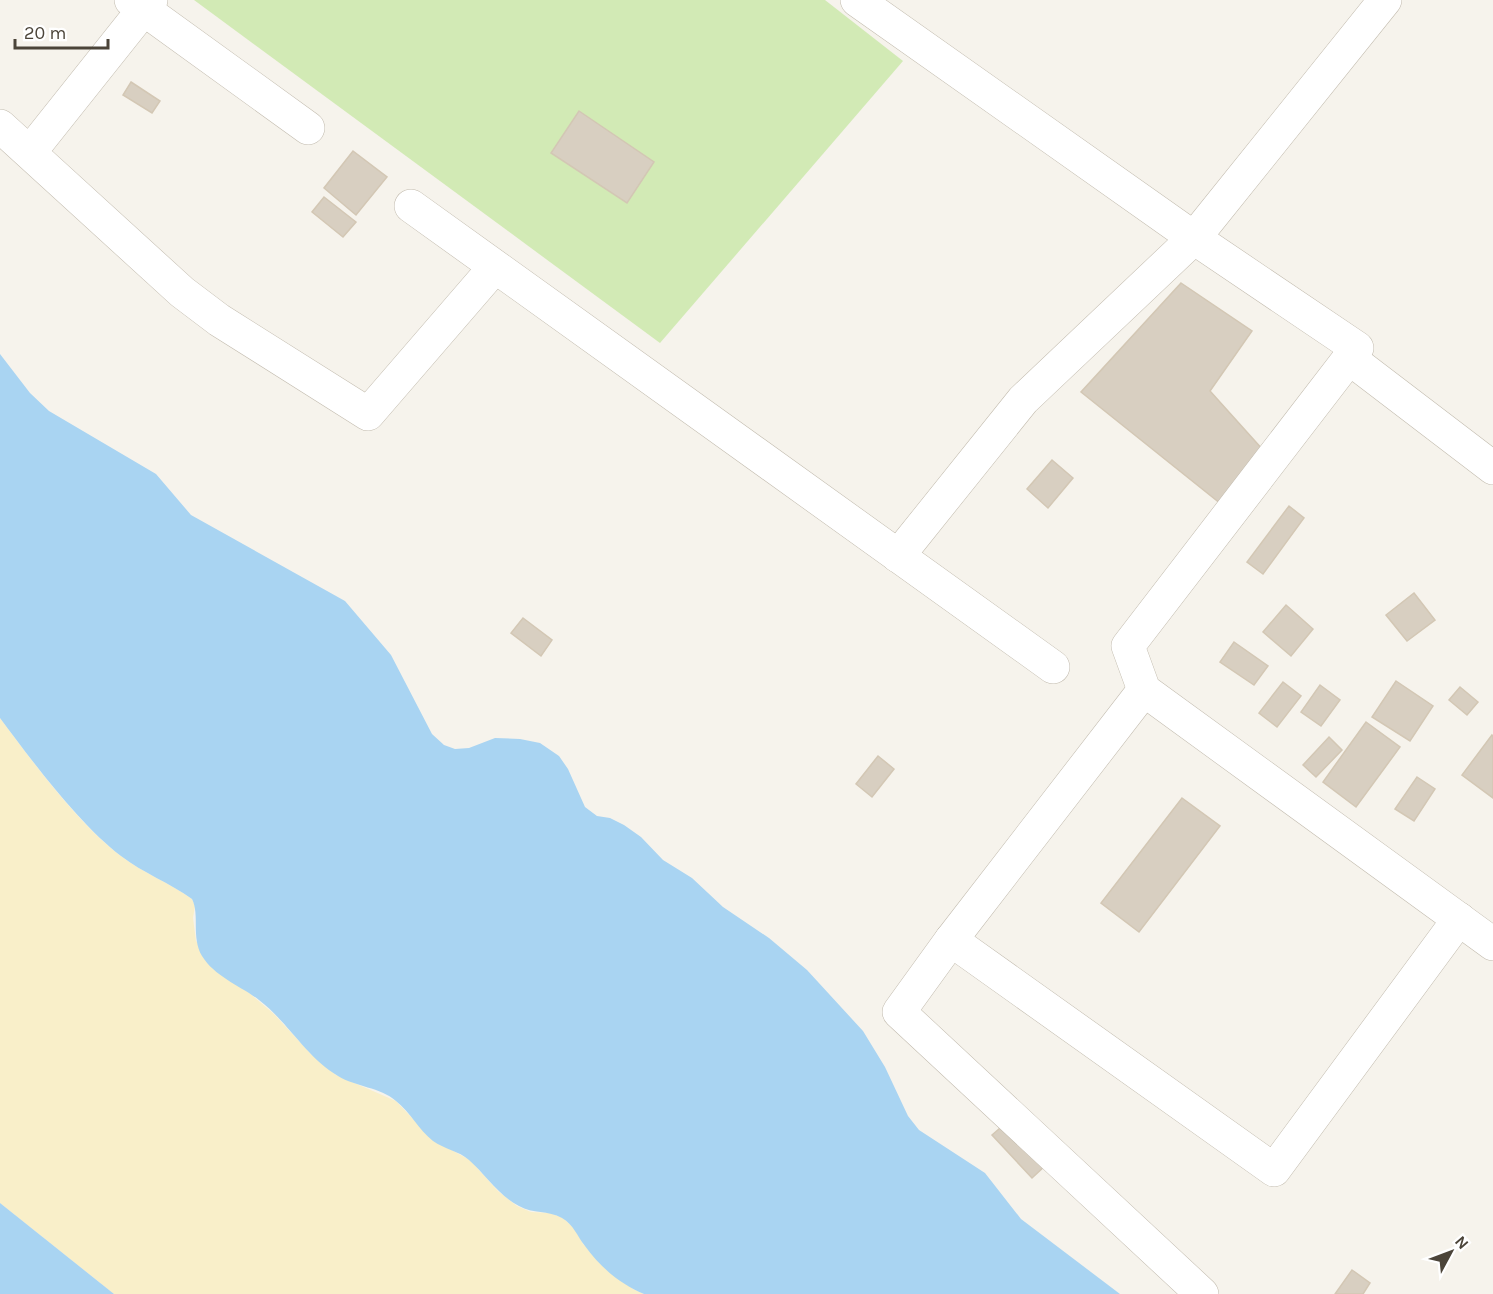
<svg xmlns="http://www.w3.org/2000/svg" width="1493" height="1294" font-family="Karla,sans-serif">
<rect width="100%" height="100%" fill="#f6f3ec"/>
<!-- green -->
<path fill="#d2eab5" d="M194,0H825L903,61L660,343Z"/>
<!-- sand -->
<path fill="#f9efc9" d="M0,718C32,761 78,824 121,856C143,873 170,883 192,899L195,906L193,918L196,941L247,991L274,1014L311,1054L336,1075L396,1101L433,1140L470,1160L498,1191L517,1206L531,1212L550,1213L563,1218L576,1230L583,1244L633,1289L644,1294H114L0,1203Z"/>
<!-- water -->
<g fill="#a9d4f2">
<path d="M0,354L30,393L49,411L156,474L191,515L345,601L391,655L432,734L444,745L455,749L469,748L495,738L520,739L540,743L559,756L568,769L585,807L597,816L610,818L624,825L641,837L663,860L692,878L723,907L769,938L807,970L863,1031L885,1067L908,1116L919,1130L985,1173L1021,1219L1120,1294H644C620,1284 600,1267 585,1246C577,1236 574,1225 562,1218C548,1210 533,1214 519,1206C498,1195 486,1175 469,1160C459,1151 444,1149 433,1141C419,1130 410,1112 396,1101C380,1087 356,1087 338,1076C306,1057 288,1022 259,1000C241,986 215,977 202,956C191,937 200,915 192,899C170,883 143,873 121,856C79,824 32,761 0,718Z"/>
<path d="M0,1203L114,1294H0Z"/>
</g>
<!-- building -->
<g fill="#d8cfc1" stroke="#d3c7b4" stroke-width="1.5">
<path d="M131,82L160,101L152,113L123,95Z"/>
<path d="M579,111L654,162L627,203L551,153Z"/>
<path d="M353,151L387,177L356,215L324,188Z"/>
<path d="M324,197L356,222L343,237L312,212Z"/>
<path d="M1181,283L1252,331L1210,391L1264,451L1221,504L1081,392Z"/>
<path d="M1052,460L1073,478L1048,508L1027,489Z"/>
<path d="M1289,506L1304,518L1263,574L1247,562Z"/>
<path d="M1414,593L1435,620L1407,641L1386,615Z"/>
<path d="M1286,605L1313,629L1291,656L1263,632Z"/>
<path d="M523,618L552,640L541,656L511,633Z"/>
<path d="M1234,642L1268,666L1254,685L1220,662Z"/>
<path d="M1396,681L1433,706L1410,741L1372,717Z"/>
<path d="M1283,682L1301,696L1277,727L1259,713Z"/>
<path d="M1320,685L1340,700L1321,726L1301,712Z"/>
<path d="M1460,687L1478,702L1467,715L1449,700Z"/>
<path d="M1366,722L1400,747L1356,807L1323,782Z"/>
<path d="M1492,735L1493,736V798L1462,775Z"/>
<path d="M1329,737L1342,750L1316,777L1303,765Z"/>
<path d="M878,756L894,769L872,797L856,784Z"/>
<path d="M1417,777L1435,789L1414,821L1395,809Z"/>
<path d="M1182,798L1220,826L1139,932L1101,903Z"/>
<path d="M1007,1122L1046,1165L1032,1178L992,1135Z"/>
<path d="M1352,1270L1370,1283L1363,1294H1335Z"/>
</g>
<g fill="none" stroke-linecap="round" stroke-linejoin="round">
<defs>
<g id="minor">
<path d="M131,0L308,128"/>
<path d="M857,0L1194,238L1357,348L1128,646L1144,690L1493,944"/>
<path d="M0,126L182,292L219,320L368,414L494,268"/>
<path d="M30,152L151,0"/>
<path d="M411,206L1053,667"/>
<path d="M1349,358L1493,468"/>
<path d="M898,556L1023,400L1194,238L1385,0"/>
<path d="M1144,690L951,940L899,1012L1202,1294"/>
<path d="M951,940L1274,1170L1459,919"/>
</g>
</defs>
<!-- minor casing -->
<use href="#minor" stroke="#c2bbae" stroke-width="34"/>
<!-- minor -->
<use href="#minor" stroke="#fff" stroke-width="33"/>
</g>
<!-- north arrow -->
<g transform="translate(1451 1252) rotate(49)" stroke="#ffffff" stroke-width="4.5" paint-order="stroke">
<path d="M0-4.5L10 22L0 15L-10 22Z" fill="#4b4439"/>
<text y="-9" font-size="16" font-weight="bold" text-anchor="middle" fill="#4b4439">N</text>
</g>
<!-- scale -->
<path d="M15 39v9h93v-9" fill="none" stroke="#4b4439" stroke-width="3"/>
<text x="24" y="39" font-size="18" fill="#4b4439" stroke="#ffffff" stroke-width="4.5" paint-order="stroke">20 m</text>
</svg>
